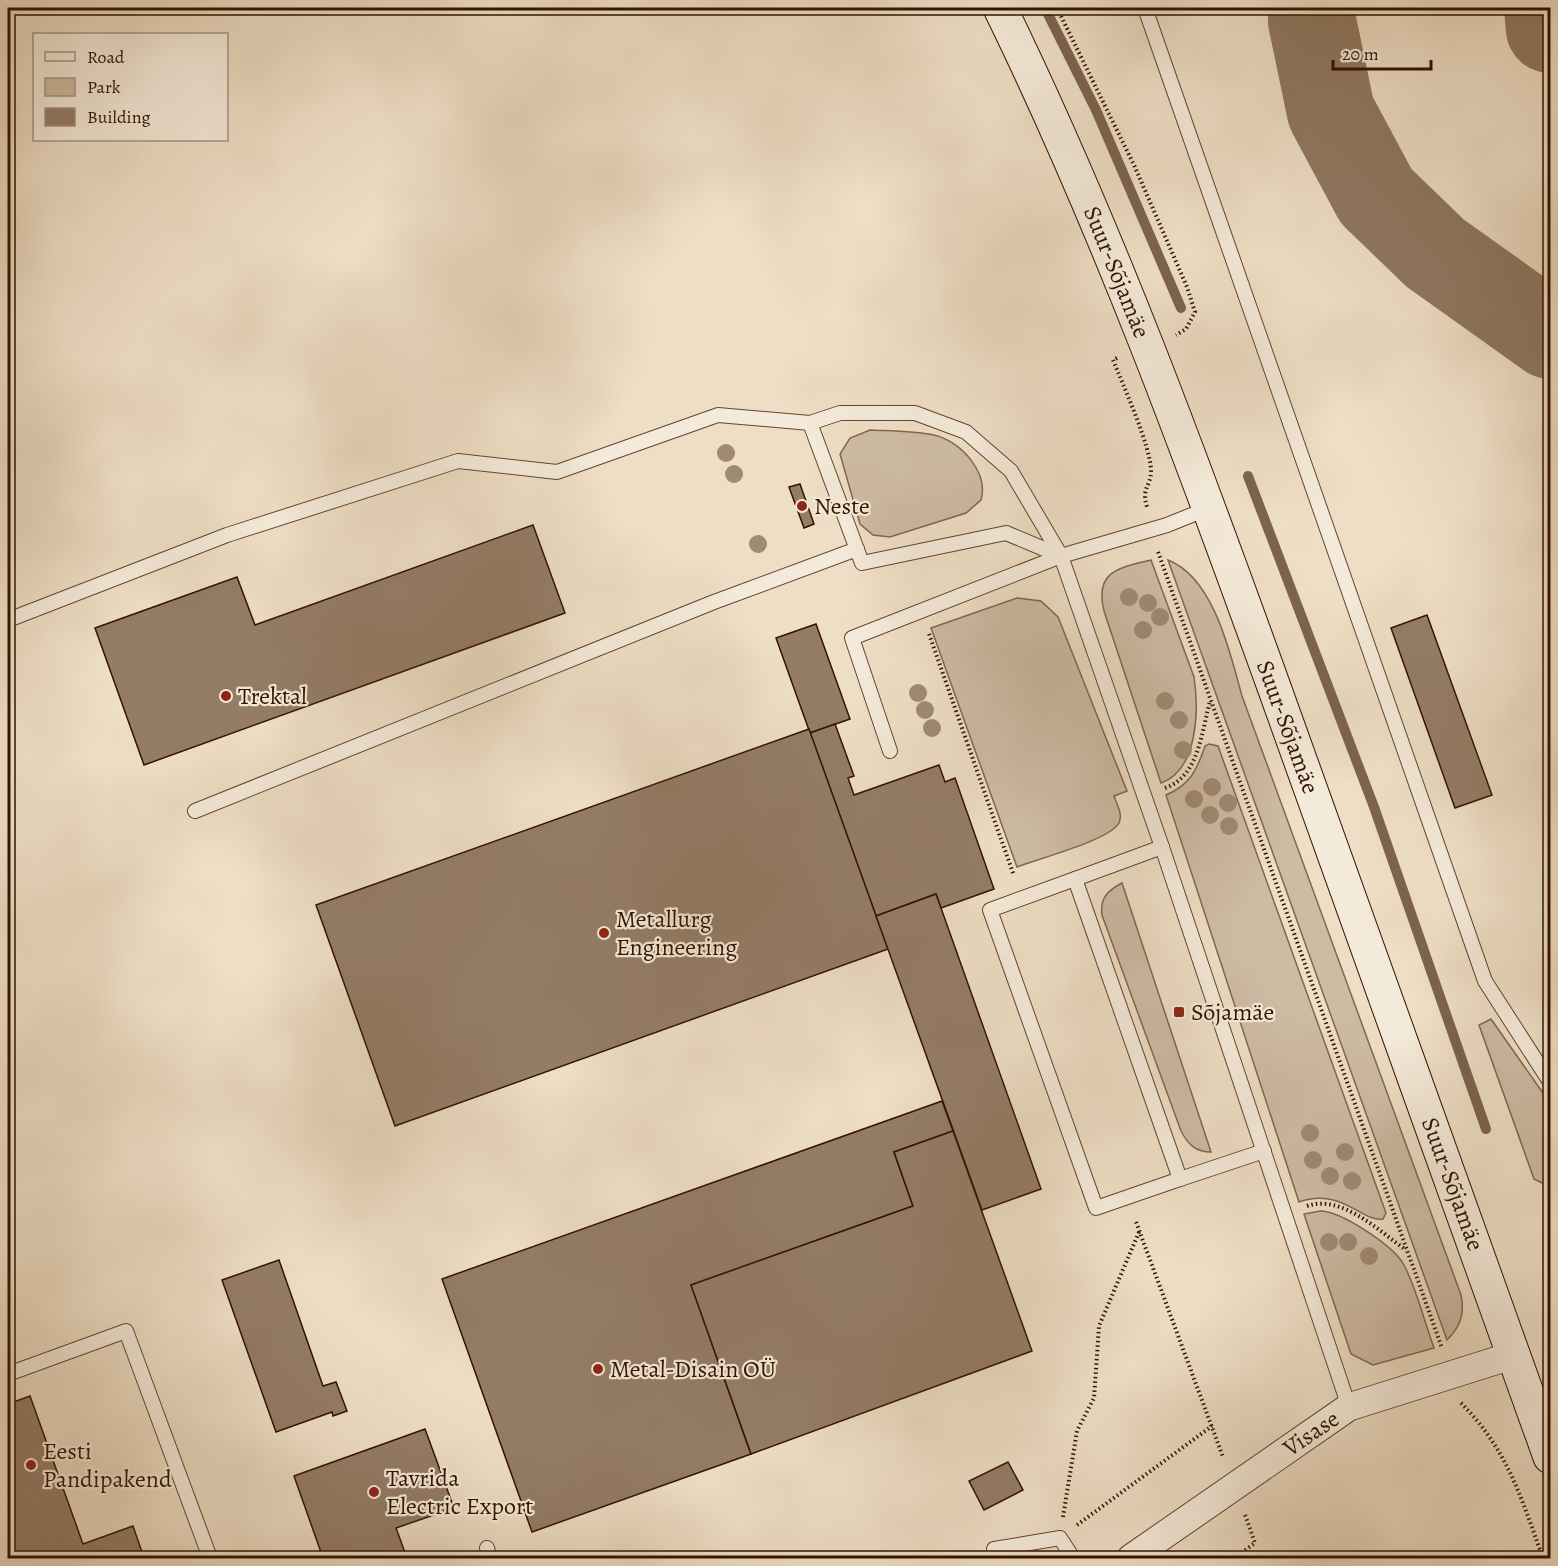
<svg xmlns="http://www.w3.org/2000/svg" width="1558" height="1566" font-family="Alegreya,serif">
<rect width="100%" height="100%" fill="#eedec5"/>
<filter id="stains"><feTurbulence type="fractalNoise" baseFrequency=".00333" numOctaves="4"/><feColorMatrix values="0 0 0 0 .2 0 0 0 0 .09 0 0 0 0 .02 0 0 0 .5 -.17"/></filter>
<radialGradient id="worn" r=".72"><stop offset=".6" stop-color="#630" stop-opacity="0"/><stop offset="1" stop-color="#630" stop-opacity=".3"/></radialGradient>
<!-- green -->
<g fill="#cebba4" stroke="#806652" stroke-width="1.5">
<path d="M870,430C891,431 914,431 934,435C961,441 989,473 981,500L966,513L890,537L873,535L860,524L840,454L850,438Z"/>
<path d="M1151,560L1194,677C1199,710 1198,770 1161,783L1104,611C1094,571 1119,568 1151,560Z"/>
<path d="M1168,560C1214,578 1230,653 1242,696L1461,1295C1465,1314 1460,1327 1447,1340Z"/>
<path d="M1017,598L1041,601L1058,617L1127,791L1114,796C1117,805 1123,814 1119,823C1110,840 1037,859 1017,867L931,628Z"/>
<path d="M1209,744L1218,746L1386,1213L1383,1219C1363,1223 1342,1187 1299,1202L1166,795C1190,785 1197,770 1205,746Z"/>
<path d="M1122,883L1211,1152C1195,1152 1188,1144 1181,1131L1102,915C1100,898 1107,891 1122,883Z"/>
<path d="M1491,1019L1550,1103V1187L1534,1179L1479,1025Z"/>
<path d="M1320,1211C1341,1211 1394,1246 1404,1265C1417,1290 1424,1321 1434,1348L1373,1365L1351,1354L1304,1214Z"/>
</g>
<g fill="none" stroke-linecap="round" stroke-linejoin="round">
<!-- stream -->
<g stroke="#7c634e" stroke-width="10">
<path d="M1045,8L1096,110L1181,308"/>
<path d="M1248,476L1374,807L1486,1129"/>
</g>
<!-- taxiway -->
<g stroke="#907862" stroke-width="88">
<path d="M1312,8V21L1331,112L1376,196L1435,253L1550,335"/>
<path d="M1548,8L1550,29"/>
</g>
</g>
<!-- building -->
<g fill="#947c66" stroke="#321200" stroke-width="1.5">
<path d="M800,484L814,524L804,528L789,487Z"/>
<path d="M533,525L565,613L144,765L95,628L237,577L255,625Z"/>
<path d="M1427,615L1492,795L1455,808L1391,628Z"/>
<path d="M816,624L850,719L810,733L776,638Z"/>
<path d="M835,724L854,776L848,778L854,795L939,765L945,782L955,778L994,889L941,908L936,894L876,916L810,733Z"/>
<path d="M809,729L888,949L395,1126L316,905Z"/>
<path d="M936,894L1041,1189L982,1210L876,916Z"/>
<path d="M942,1101L953,1131L894,1152L913,1206L691,1285L751,1454L532,1532L442,1279Z"/>
<path d="M953,1131L1032,1351L751,1454L691,1285L913,1206L894,1152Z"/>
<path d="M279,1260L323,1386L336,1382L347,1411L333,1416L332,1412L276,1432L222,1280Z"/>
<path d="M30,1396L83,1544L133,1526L144,1558H8V1404Z"/>
<path d="M425,1429L454,1508L396,1528L407,1558H323L294,1476Z"/>
<path d="M1008,1462L1023,1490L984,1510L969,1481Z"/>
</g>
<g fill="none" stroke-linecap="round" stroke-linejoin="round">
<defs>
<g id="lane">
<path d="M1145,8L1485,981L1550,1082"/>
<path d="M1061,556L1006,533L862,563L810,423L840,413H915L966,432L1011,471L1061,556L1162,847L1349,1407"/>
<path d="M8,620L227,535L458,461L557,472L718,415L810,423"/>
<path d="M890,751L852,638L1061,556L1167,525L1209,508"/>
<path d="M195,811L714,602L857,549"/>
<path d="M1162,847L1075,879L1180,1179L1264,1151"/>
<path d="M1075,879L990,910L1096,1208L1180,1179"/>
<path d="M8,1374L126,1331L210,1558"/>
<path d="M487,1548L490,1558"/>
<path d="M994,1549L1060,1538L1073,1558"/>
</g>
<path id="street" d="M1131,1558L1349,1407L1514,1355"/>
<path id="secondary" d="M1000,8C1107,227 1191,457 1274,687C1367,943 1457,1201 1550,1457"/>
</defs>
<!-- lane casing -->
<use href="#lane" stroke="#614531" stroke-width="16"/>
<!-- street casing -->
<use href="#street" stroke="#614531" stroke-width="29"/>
<!-- secondary casing -->
<use href="#secondary" stroke="#321200" stroke-width="35"/>
<!-- path -->
<g stroke="#321200" stroke-width="4" stroke-dasharray="1.5 3" stroke-linecap="butt">
<path d="M1057,8L1134,165L1187,287L1195,312L1186,329L1176,335"/>
<path d="M1117,358L1113,360C1123,385 1151,447 1151,471C1151,487 1141,487 1147,507"/>
<path d="M1158,552L1442,1348"/>
<path d="M929,634L1014,876"/>
<path d="M1165,788C1199,777 1202,730 1210,701"/>
<path d="M1307,1206C1342,1194 1379,1231 1406,1250"/>
<path d="M1136,1222L1223,1457"/>
<path d="M1461,1403C1508,1450 1521,1498 1543,1558"/>
<path d="M1063,1517L1077,1431L1094,1398L1099,1326L1139,1232"/>
<path d="M1077,1525L1212,1426"/>
<path d="M1234,1558L1255,1543L1245,1515"/>
</g>
<!-- lane -->
<use href="#lane" stroke="#f4ead9" stroke-width="14"/>
<!-- street -->
<use href="#street" stroke="#f4ead9" stroke-width="27"/>
<!-- secondary -->
<use href="#secondary" stroke="#f4ead9" stroke-width="33"/>
</g>
<!-- trees -->
<g fill="#a08a74">
<circle cx="726" cy="453" r="9"/>
<circle cx="734" cy="474" r="9"/>
<circle cx="758" cy="544" r="9"/>
<circle cx="1129" cy="597" r="9"/>
<circle cx="1148" cy="603" r="9"/>
<circle cx="1160" cy="617" r="9"/>
<circle cx="1143" cy="630" r="9"/>
<circle cx="918" cy="693" r="9"/>
<circle cx="1165" cy="701" r="9"/>
<circle cx="925" cy="710" r="9"/>
<circle cx="1179" cy="720" r="9"/>
<circle cx="932" cy="728" r="9"/>
<circle cx="1183" cy="750" r="9"/>
<circle cx="1212" cy="787" r="9"/>
<circle cx="1194" cy="799" r="9"/>
<circle cx="1228" cy="803" r="9"/>
<circle cx="1210" cy="815" r="9"/>
<circle cx="1229" cy="826" r="9"/>
<circle cx="1310" cy="1133" r="9"/>
<circle cx="1345" cy="1152" r="9"/>
<circle cx="1313" cy="1160" r="9"/>
<circle cx="1330" cy="1176" r="9"/>
<circle cx="1352" cy="1181" r="9"/>
<circle cx="1329" cy="1242" r="9"/>
<circle cx="1348" cy="1242" r="9"/>
<circle cx="1369" cy="1256" r="9"/>
</g>
<!-- markers -->
<g fill="#8f2418" stroke="#f4ead9" stroke-width="2">
<circle cx="802" cy="506" r="6"/>
<circle cx="226" cy="696" r="6"/>
<circle cx="604" cy="933" r="6"/>
<rect x="1173" y="1006" width="12" height="12" rx="3"/>
<circle cx="598" cy="1369" r="6"/>
<circle cx="31" cy="1465" r="6"/>
<circle cx="374" cy="1492" r="6"/>
</g>
<g text-anchor="middle" dominant-baseline="central" stroke-width="4.5" stroke-linejoin="round" paint-order="stroke">
<!-- street labels -->
<g font-size="24" fill="#321200" stroke="#f4ead9">
<text transform="translate(1117 272) rotate(68)">Suur-Sõjamäe</text>
<text transform="translate(1288 727) rotate(70)">Suur-Sõjamäe</text>
<text transform="translate(1453 1184) rotate(70)">Suur-Sõjamäe</text>
<text transform="translate(1311 1433) rotate(-34)">Visase</text>
</g>
<!-- poi labels -->
<g font-size="24" fill="#321200" stroke="#f4ead9" text-anchor="start">
<text x="814" y="506">Neste</text>
<text x="238" y="696">Trektal</text>
<text x="616" y="919">Metallurg<tspan x="616" dy="28">Engineering</tspan></text>
<text x="1191" y="1012">Sõjamäe</text>
<text x="610" y="1369">Metal-Disain OÜ</text>
<text x="43" y="1451">Eesti<tspan x="43" dy="28">Pandipakend</tspan></text>
<text x="386" y="1478">Tavrida<tspan x="386" dy="28">Electric Export</tspan></text>
</g>
</g>
<!-- margin -->
<rect width="1558" height="1566" fill="none" stroke="#eedec5" stroke-width="30"/>
<rect x="9" y="9" width="1540" height="1548" fill="none" stroke="#321200" stroke-width="3"/>
<rect x="15" y="15" width="1528" height="1536" fill="none" stroke="#321200" stroke-width="1.5"/>
<!-- legend -->
<rect x="33" y="33" width="195" height="108" fill="#f4ead9" stroke="#a69482" stroke-width="1.5"/>
<rect x="45" y="52" width="30" height="9" fill="#f4ead9" stroke="#a69482" stroke-width="1.5"/>
<text x="87" y="63" font-size="18" fill="#321200">Road</text>
<rect x="45" y="78" width="30" height="18" fill="#cebba4" stroke="#a69482" stroke-width="1.5"/>
<text x="87" y="93" font-size="18" fill="#321200">Park</text>
<rect x="45" y="108" width="30" height="18" fill="#947c66" stroke="#a69482" stroke-width="1.5"/>
<text x="87" y="123" font-size="18" fill="#321200">Building</text>
<!-- scale -->
<path d="M1333 60v9h98v-9" fill="none" stroke="#321200" stroke-width="3"/>
<text x="1342" y="60" font-size="18" fill="#321200" stroke="#f4ead9" stroke-width="4.5" paint-order="stroke">20 m</text>
<rect width="100%" height="100%" filter="url(#stains)"/>
<rect width="100%" height="100%" fill="url(#worn)"/>
</svg>
